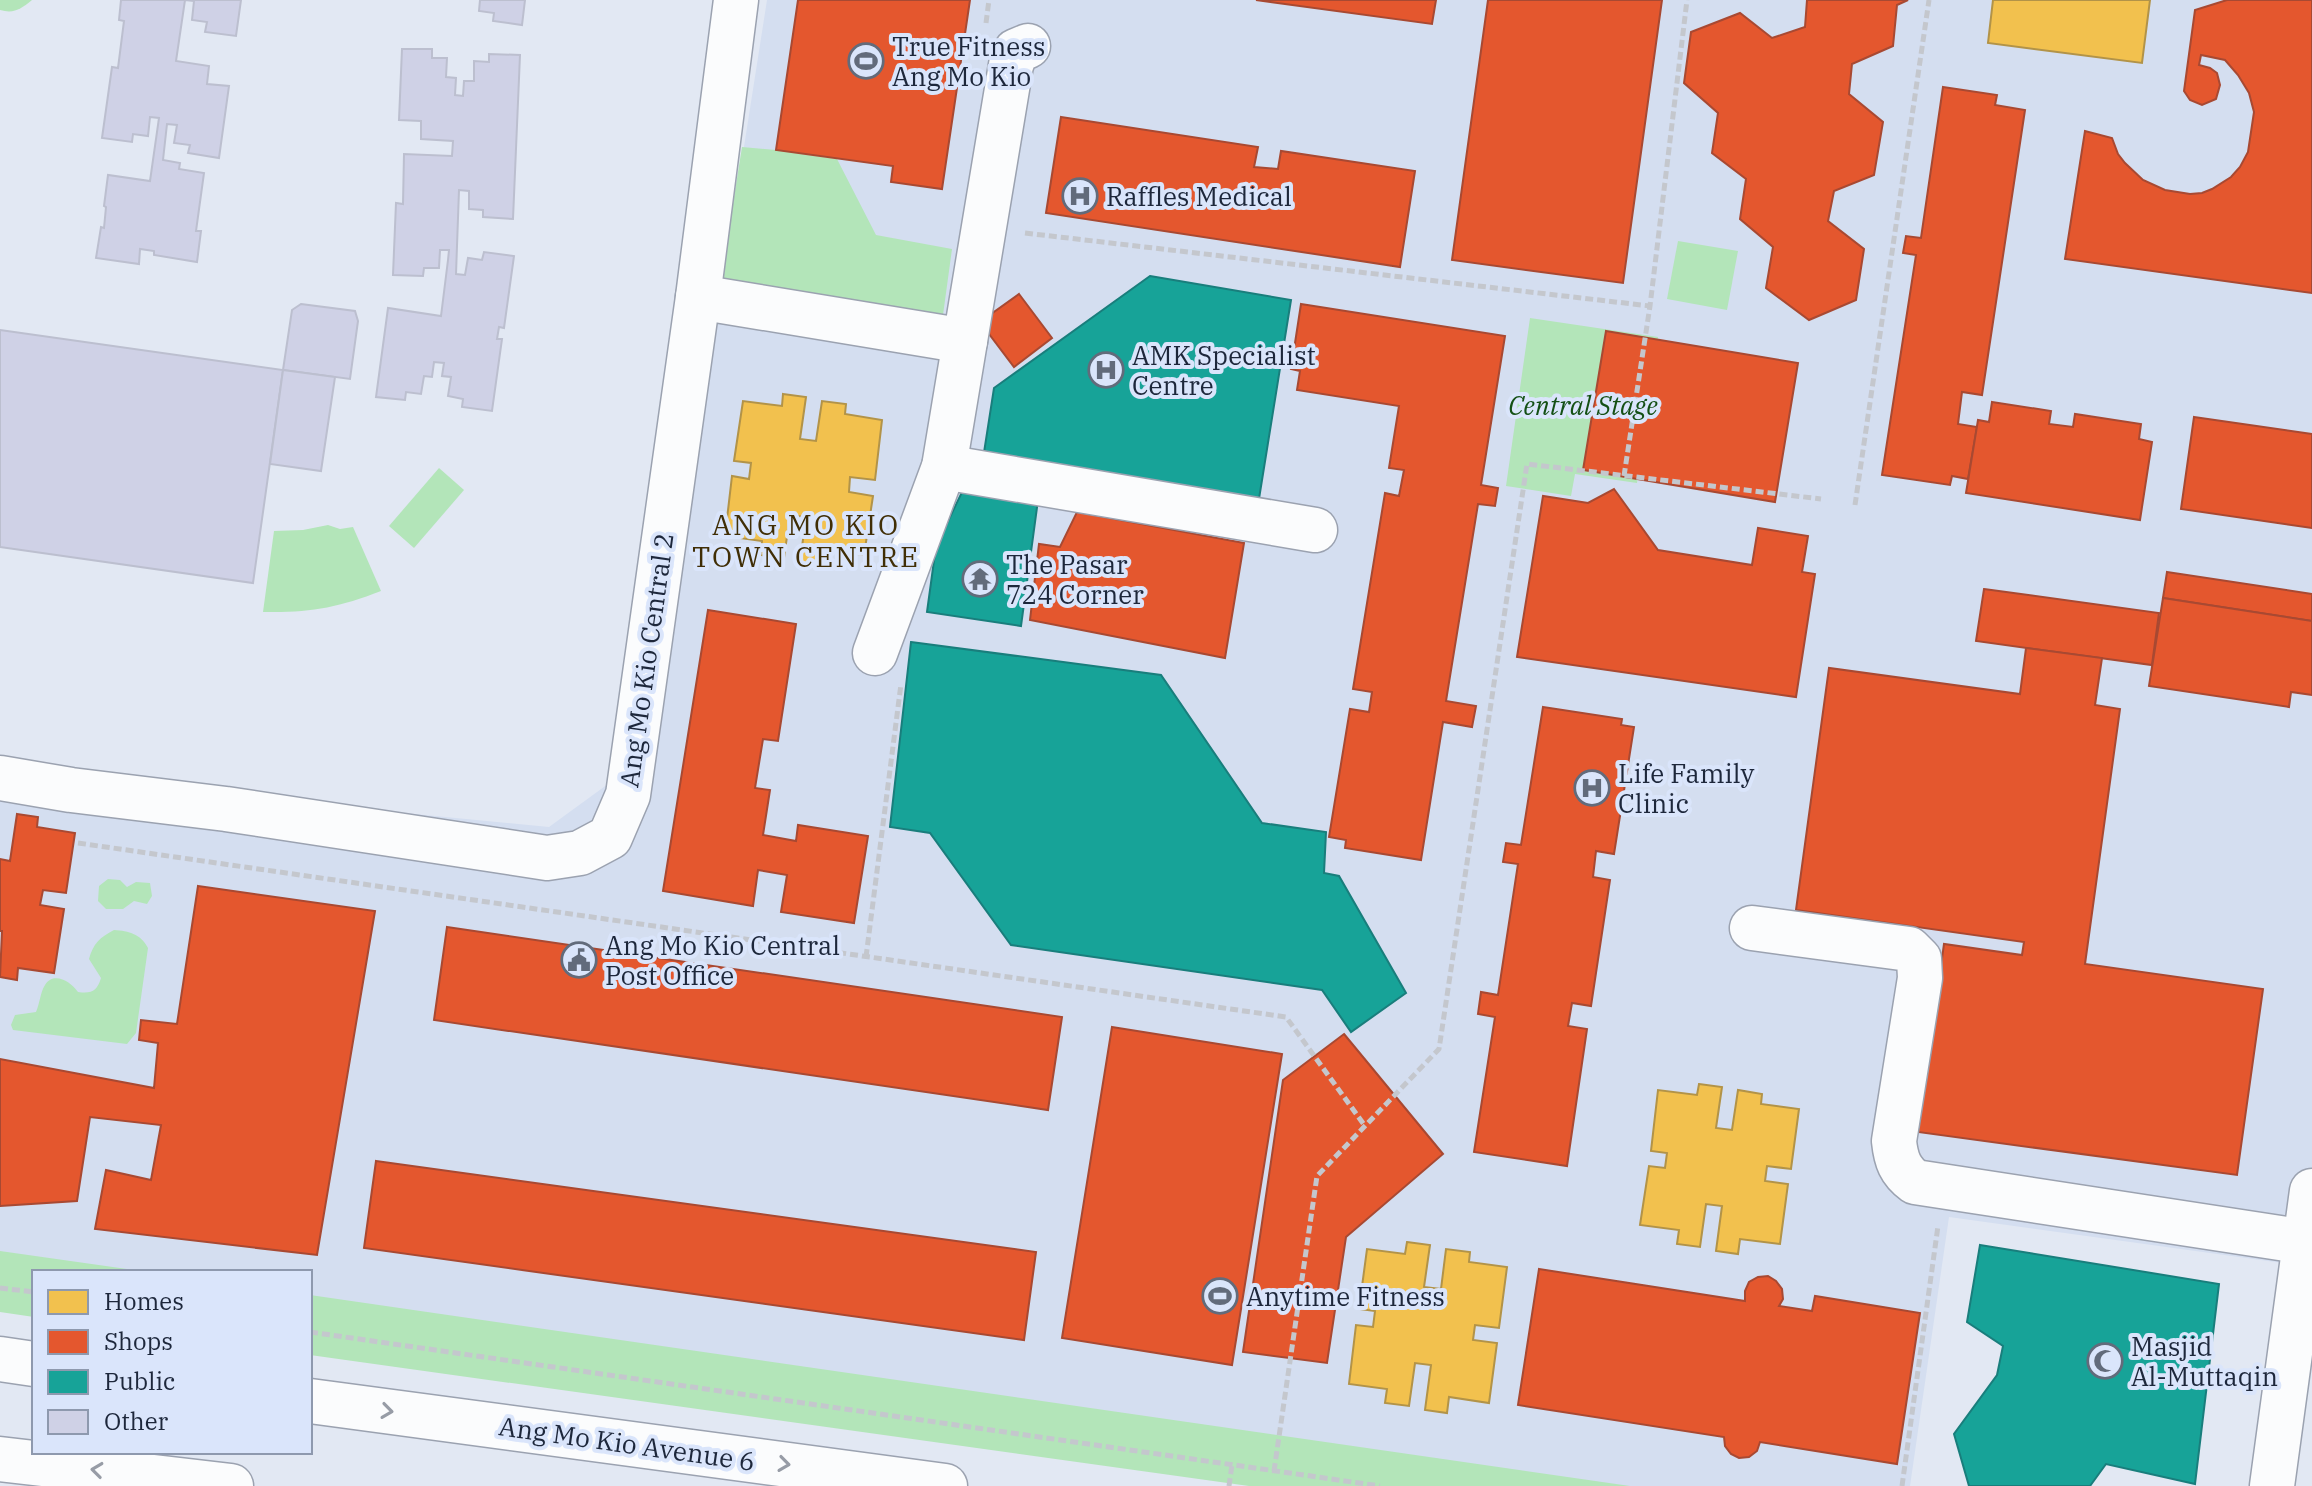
<svg xmlns="http://www.w3.org/2000/svg" width="2312" height="1486" font-family="'IBM Plex Serif',serif">
<rect width="100%" height="100%" fill="#e2e8f3"/>
<!-- built -->
<path fill="#d4def0" d="M767,0H2312V1267L1949,1217L1910,1486H1363L310,1337V1272H34L0,1293V774L549,827L608,784L683,536Z"/>
<!-- green -->
<g fill="#b3e5b9">
<path d="M0,0H32C21,9 14,14 0,10Z"/>
<path d="M742,147L776,150L837,159L876,235L952,249L943,315L720,285Z"/>
<path d="M1678,241L1738,251L1727,310L1667,299Z"/>
<path d="M1530,318L1658,337L1637,483L1575,474L1571,496L1506,486Z"/>
<path d="M439,468L464,490L414,548L389,526Z"/>
<path d="M328,525L340,529L353,527L381,591C337,608 309,613 263,612L274,531L303,530Z"/>
<path d="M108,879L120,880L127,887L136,882L150,883L152,896L147,904L134,901L123,909H106L98,901L99,886Z"/>
<path d="M114,930C129,931 141,934 148,948L136,1033L127,1044L13,1030L11,1025L15,1015L36,1012C40,1003 40,993 45,985C54,971 71,982 78,992C92,994 97,991 101,978L89,959C93,944 100,937 114,930Z"/>
<path d="M0,1251L148,1272H34V1317L0,1312Z"/>
<path d="M310,1295L1630,1486H1249L310,1355Z"/>
</g>
<!-- homes -->
<g fill="#f2c14e" stroke="#b29348" stroke-width="2">
<path d="M1993,0H2150L2142,63L1988,43Z"/>
<path d="M783,394L806,397L800,439L816,441L822,401L846,404L845,414L882,420L875,480L850,477L849,492L873,496L864,555L824,549L822,565L800,562L806,517L790,515L784,558L761,555L762,541L725,536L732,476L749,479L751,463L734,461L743,401L782,406Z"/>
<path d="M1699,1084L1722,1087L1716,1128L1732,1130L1738,1090L1762,1094L1761,1104L1799,1109L1791,1169L1767,1166L1765,1181L1788,1184L1780,1244L1740,1239L1738,1254L1716,1251L1722,1206L1706,1204L1700,1247L1677,1244L1679,1230L1640,1225L1649,1166L1665,1168L1667,1153L1651,1151L1658,1090L1697,1095Z"/>
<path d="M1407,1242L1430,1245L1424,1287L1441,1289L1446,1249L1470,1252L1469,1262L1507,1267L1499,1328L1475,1325L1473,1340L1497,1343L1489,1403L1449,1397L1447,1413L1425,1410L1431,1365L1415,1363L1409,1406L1385,1403L1387,1389L1349,1384L1356,1325L1373,1327L1375,1311L1359,1309L1367,1249L1405,1254Z"/>
</g>
<!-- shops -->
<g fill="#e4572e" stroke="#a84932" stroke-width="2">
<path d="M798,0H970L942,189L891,182L893,166L776,150Z"/>
<path d="M1256,0H1436L1432,24Z"/>
<path d="M1488,0H1662L1623,283L1452,260Z"/>
<path d="M1807,0H1908L1897,5L1893,46L1852,64L1849,94L1883,122L1874,175L1834,191L1828,221L1864,249L1856,300L1809,320L1766,288L1773,247L1740,219L1746,179L1712,153L1718,113L1684,83L1691,32L1740,13L1772,38L1805,27Z"/>
<path d="M2227,0H2312V293L2065,259L2085,131L2112,138L2118,154L2125,163L2143,180L2165,190L2190,194L2202,193L2212,189L2231,177L2240,167L2248,152L2254,112L2249,93L2238,75L2225,60L2201,55L2199,65L2210,68L2217,73L2220,85L2216,99L2202,105L2190,100L2184,91L2195,10Z"/>
<path d="M1943,87L1997,95L1995,105L2025,110L1982,395L1962,392L1958,424L1977,427L1968,479L1952,476L1950,485L1882,475L1916,255L1903,253L1906,236L1921,238Z"/>
<path d="M1061,117L1258,147L1254,167L1278,169L1281,151L1415,171L1400,267L1046,213Z"/>
<path d="M1019,294L1052,338L1014,367L980,322Z"/>
<path d="M1301,304L1505,336L1481,485L1498,488L1495,506L1478,504L1446,701L1476,706L1472,727L1443,722L1421,860L1345,848L1346,840L1329,837L1350,709L1369,712L1372,692L1353,689L1385,493L1399,496L1404,470L1389,468L1399,406L1297,390L1300,371L1291,369Z"/>
<path d="M1606,331L1798,363L1775,502L1583,470Z"/>
<path d="M1992,402L2051,411L2049,424L2073,427L2075,414L2141,424L2139,439L2152,442L2140,520L1966,493L1978,420L1989,422Z"/>
<path d="M2194,417L2312,434V528L2181,509Z"/>
<path d="M1614,489L1658,550L1752,565L1758,528L1808,536L1802,572L1815,574L1796,697L1517,657L1543,496L1588,503Z"/>
<path d="M1077,512L1244,543L1225,658L1030,620L1039,544L1060,547Z"/>
<path d="M2167,572L2312,594V621L2163,598Z"/>
<path d="M1984,589L2159,613L2152,665L1976,641Z"/>
<path d="M2163,598L2312,621V695L2291,692L2289,707L2149,686Z"/>
<path d="M708,610L796,624L778,741L763,739L755,788L770,790L763,835L796,841L798,825L868,836L854,923L781,912L787,875L758,870L753,906L663,891Z"/>
<path d="M2026,648L2102,658L2095,705L2120,709L2085,964L2263,989L2237,1175L1918,1132L1944,944L2022,955L2024,942L1796,910L1829,668L2020,694Z"/>
<path d="M1543,707L1622,719L1621,725L1634,727L1614,854L1596,851L1593,877L1610,880L1591,1006L1572,1003L1568,1026L1587,1029L1567,1166L1474,1152L1495,1017L1478,1014L1481,992L1498,995L1518,864L1503,862L1506,843L1521,845Z"/>
<path d="M17,814L38,817L37,827L75,833L66,893L43,890L40,905L64,909L54,973L18,968L17,980L0,977L2,931H0V859L10,861Z"/>
<path d="M198,886L375,911L317,1255L95,1229L106,1170L151,1180L161,1125L90,1117L77,1201L0,1206V1059L154,1088L158,1043L139,1040L141,1020L177,1024Z"/>
<path d="M447,927L1062,1017L1048,1110L434,1020Z"/>
<path d="M1112,1027L1282,1054L1232,1365L1062,1338Z"/>
<path d="M1344,1034L1443,1154L1346,1237L1327,1363L1243,1352L1283,1080Z"/>
<path d="M376,1161L1036,1252L1024,1340L364,1248Z"/>
<path d="M1539,1269L1745,1301V1291L1749,1282L1758,1277L1768,1276L1776,1281L1782,1289L1783,1299L1779,1306L1812,1311L1815,1296L1920,1313L1897,1464L1760,1442L1757,1451L1749,1457L1739,1458L1731,1454L1725,1446L1724,1437L1518,1405Z"/>
</g>
<!-- public -->
<g fill="#17a398" stroke="#197e7c" stroke-width="2">
<path d="M1150,276L1291,300L1258,505L983,459L994,388Z"/>
<path d="M963,490L1038,500L1021,626L927,612L936,546Z"/>
<path d="M911,642L1161,675L1262,823L1326,832L1324,873L1339,876L1406,993L1351,1032L1322,990L1011,945L930,833L890,827Z"/>
<path d="M1980,1245L2219,1284L2195,1484L2106,1464L2090,1486H1969L1954,1434L1997,1375L2003,1346L1967,1322Z"/>
</g>
<!-- building -->
<g fill="#cfd1e6" stroke="#bcbfcf" stroke-width="2">
<path d="M121,0H241L236,36L205,32L207,22L192,20L194,1L185,0L176,61L209,66L207,84L229,86L219,158L188,153L190,145L174,143L177,125L167,124L163,160L180,163L179,169L204,173L196,231H201L197,262L154,255V251L140,249L139,264L96,258L101,227L104,228L106,207L104,206L108,175L150,181L159,118L150,117L148,136L133,134L132,142L102,138L112,67L118,68L124,21L119,20Z"/>
<path d="M480,0H525L522,25L493,21L494,13L479,11Z"/>
<path d="M402,49H432V58H447L446,77L456,78L455,95L463,96L464,81H474V61L489,62V54L520,55L513,219L483,217V210L469,209V191L459,190L456,274L465,275L468,258L482,260L484,252L514,256L504,328L499,327L497,339H502L492,411L462,407L463,399L448,396L451,377L442,376L444,363L434,362L432,377L424,376L421,394L406,392L405,400L376,397L388,308L441,316L448,260L449,250H440L439,268H424L423,276L393,275L396,203L403,204L404,154L452,156L453,141L421,139V121L399,120Z"/>
<path d="M301,304L355,311L358,321L350,379L283,370L292,310Z"/>
<path d="M0,330L283,370L253,583L0,547Z"/>
<path d="M283,370L335,377L321,471L270,464Z"/>
</g>
<g fill="none" stroke-linecap="round" stroke-linejoin="round">
<defs>
<g id="minor">
<path d="M698,297L965,341"/>
<path d="M944,467L1315,530"/>
<path d="M875,653L944,467L1011,65L1016,51L1028,46"/>
<path d="M0,778L71,790L226,809L547,858L580,853L610,837L628,795L698,297L736,0"/>
<path d="M1752,928L1909,949L1919,959L1920,978L1894,1141C1896,1160 1900,1171 1915,1182L2312,1243"/>
<path d="M2272,1486L2312,1191"/>
</g>
<g id="major">
<path d="M0,1359L34,1364"/>
<path d="M310,1401L945,1486"/>
<path d="M0,1459L231,1486"/>
</g>
</defs>
<!-- minor casing -->
<use href="#minor" stroke="#9ba2b0" stroke-width="47"/>
<!-- major casing -->
<use href="#major" stroke="#9ba2b0" stroke-width="47"/>
<!-- path -->
<g stroke="#c4c7cd" stroke-width="5" stroke-dasharray="8 4" stroke-linecap="butt">
<path d="M986,23L989,0"/>
<path d="M1025,233L1650,306"/>
<path d="M1624,476L1650,306L1687,0"/>
<path d="M1855,505L1929,0"/>
<path d="M78,843L1286,1017L1365,1126"/>
<path d="M866,957L901,684"/>
<path d="M0,1288L34,1292"/>
<path d="M310,1332L1380,1486"/>
<path d="M1274,1471L1317,1176L1439,1049L1527,464L1821,499"/>
<path d="M1229,1486L1232,1465"/>
<path d="M1902,1486L1938,1226"/>
</g>
<!-- minor -->
<use href="#minor" stroke="#fbfcfd" stroke-width="44"/>
<!-- major -->
<use href="#major" stroke="#fbfcfd" stroke-width="44"/>
</g>
<!-- one-way arrows -->
<defs><path id="oneway-chevron" d="M-2-3.5L2.5 0L-2 3.5" fill="none" stroke-width="1.6" stroke-linecap="round" stroke-linejoin="round" transform="scale(2)"/></defs>
<g stroke="#979ca6">
<use href="#oneway-chevron" transform="translate(387 1411) rotate(8)"/>
<use href="#oneway-chevron" transform="translate(784 1464) rotate(8)"/>
<use href="#oneway-chevron" transform="translate(97 1470) rotate(-173)"/>
</g>
<!-- icons -->
<defs>
<symbol id="stadium-ring" viewBox="-11 -11 22 22"><circle r="9.5" fill="#dae5fb" stroke="#626b7b" stroke-width="1.5"/><path d="M0-5a6.5 5 0 1 0 0 10a6.5 5 0 1 0 0-10ZM-3.5-1.8h7v3.6h-7Z" fill="#626b7b"/></symbol>
<symbol id="hospital-ring" viewBox="-11 -11 22 22"><circle r="9.5" fill="#dae5fb" stroke="#626b7b" stroke-width="1.5"/><path d="M-5-5h3v3.5h4V-5h3V5h-3V1.5h-4V5h-3Z" fill="#626b7b"/></symbol>
<symbol id="temple-ring" viewBox="-11 -11 22 22"><circle r="9.5" fill="#dae5fb" stroke="#626b7b" stroke-width="1.5"/><path d="M0-6L5-2H3V0L6.5 2.5H4V6H1.5V3h-3V6H-4V2.5H-6.5L-3 0V-2H-5Z" fill="#626b7b"/></symbol>
<symbol id="civic-ring" viewBox="-11 -11 22 22"><circle r="9.5" fill="#dae5fb" stroke="#626b7b" stroke-width="1.5"/><path d="M-.6-6.5H3V-4.5H.6V-3L4-1V1h2V6H-6V1h2V-1L-.6-3ZM-1.2 2.5V6h2.4V2.5Z" fill="#626b7b"/></symbol>
<symbol id="mosque-ring" viewBox="-11 -11 22 22"><circle r="9.5" fill="#dae5fb" stroke="#626b7b" stroke-width="1.5"/><path d="M3.5-4.9A6 6 0 1 0 3.5 4.9A5 5 0 1 1 3.5-4.9Z" fill="#626b7b"/></symbol>
</defs>
<g fill-rule="evenodd">
<use href="#stadium-ring" x="846" y="41" width="40" height="40"/>
<use href="#hospital-ring" x="1060" y="176" width="40" height="40"/>
<use href="#hospital-ring" x="1086" y="350" width="40" height="40"/>
<use href="#temple-ring" x="960" y="559" width="40" height="40"/>
<use href="#hospital-ring" x="1572" y="768" width="40" height="40"/>
<use href="#civic-ring" x="559" y="940" width="40" height="40"/>
<use href="#stadium-ring" x="1200" y="1276" width="40" height="40"/>
<use href="#mosque-ring" x="2085" y="1341" width="40" height="40"/>
</g>
<g text-anchor="middle" dominant-baseline="central" stroke-width="8" stroke-linejoin="round" paint-order="stroke">
<!-- poi labels -->
<g font-size="26" fill="#1d273b" stroke="#dae5fb" text-anchor="start">
<text x="892" y="46">True Fitness<tspan x="892" dy="30">Ang Mo Kio</tspan></text>
<text x="1106" y="196">Raffles Medical</text>
<text x="1132" y="355">AMK Specialist<tspan x="1132" dy="30">Centre</tspan></text>
<text x="1006" y="564">The Pasar<tspan x="1006" dy="30">724 Corner</tspan></text>
<text x="1618" y="773">Life Family<tspan x="1618" dy="30">Clinic</tspan></text>
<text x="605" y="945">Ang Mo Kio Central<tspan x="605" dy="30">Post Office</tspan></text>
<text x="1246" y="1296">Anytime Fitness</text>
<text x="2131" y="1346">Masjid<tspan x="2131" dy="30">Al-Muttaqin</tspan></text>
</g>
<!-- park labels -->
<g font-size="26" font-style="italic" fill="#145015" stroke="#dae5fb">
<text x="1583" y="405">Central Stage</text>
</g>
<!-- street labels -->
<g font-size="26" fill="#1d273b" stroke="#dae5fb">
<text transform="translate(646 660) rotate(-82)">Ang Mo Kio Central 2</text>
<text transform="translate(627 1443) rotate(8)">Ang Mo Kio Avenue 6</text>
</g>
<!-- neighbourhood labels -->
<g font-size="28" letter-spacing="2" fill="#402e06" stroke="#dae5fb">
<text x="806" y="524">ANG MO KIO<tspan x="806" dy="32">TOWN CENTRE</tspan></text>
</g>
</g>
<!-- legend -->
<rect x="32" y="1270" width="280" height="184" fill="#dae5fb" stroke="#8e99ae" stroke-width="2"/>
<rect x="48" y="1290" width="40" height="24" fill="#f2c14e" stroke="#8e99ae" stroke-width="2"/>
<text x="104" y="1310" font-size="24" fill="#1d273b">Homes</text>
<rect x="48" y="1330" width="40" height="24" fill="#e4572e" stroke="#8e99ae" stroke-width="2"/>
<text x="104" y="1350" font-size="24" fill="#1d273b">Shops</text>
<rect x="48" y="1370" width="40" height="24" fill="#17a398" stroke="#8e99ae" stroke-width="2"/>
<text x="104" y="1390" font-size="24" fill="#1d273b">Public</text>
<rect x="48" y="1410" width="40" height="24" fill="#cfd1e6" stroke="#8e99ae" stroke-width="2"/>
<text x="104" y="1430" font-size="24" fill="#1d273b">Other</text>
</svg>
